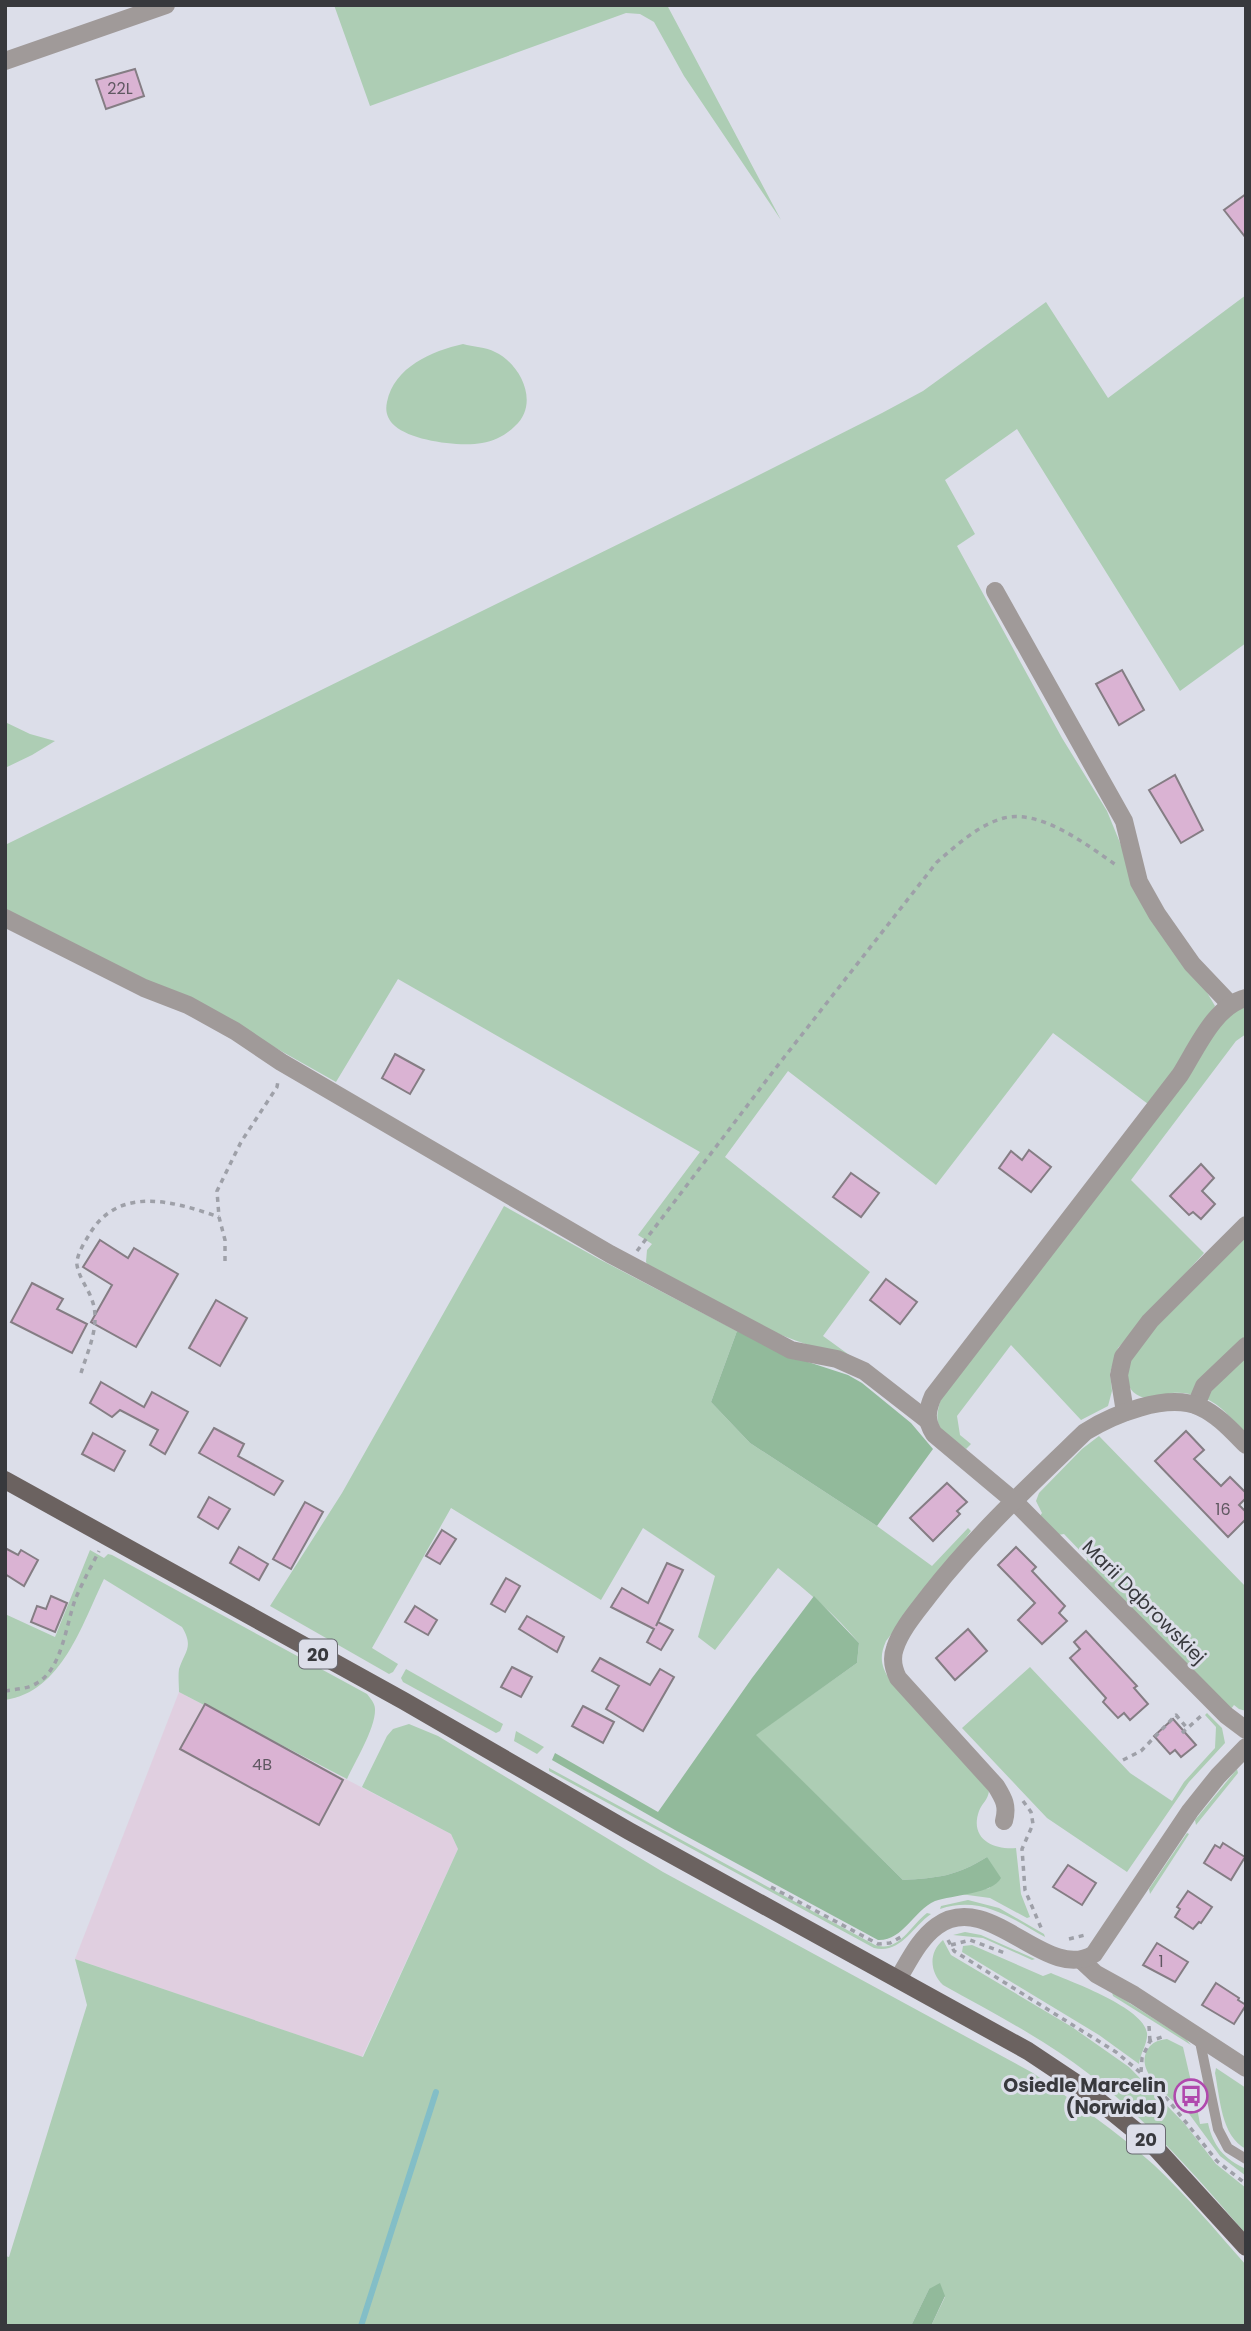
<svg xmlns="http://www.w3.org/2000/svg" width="1251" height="2331" font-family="Poppins,sans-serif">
<rect width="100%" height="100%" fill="#dcdee9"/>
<!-- industrial -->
<path fill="#e0cfe0" d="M179,1692L451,1834L458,1849L362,2057L75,1959Z"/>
<!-- green -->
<g fill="#adcdb4">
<path d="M334,5H667L781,220L684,76L654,22L640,14L626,13L370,106Z"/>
<path d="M1246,295V643L1180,691L1017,429L945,480L975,534L957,546L1062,738L1107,811L1123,850L1215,1006L1178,1069L1148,1104L1053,1033L936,1185L788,1071L725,1157L870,1272L823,1336L852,1357C783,1342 712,1305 651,1270L646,1262L647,1250L652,1244L638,1235L700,1152L398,979L336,1082L221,1017L5,912V845L737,486L882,413L923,391L1046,302L1108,398Z"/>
<path d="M463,344C473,347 486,347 495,352C521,364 540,404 515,426C506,435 495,441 482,443C460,447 412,441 395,426C387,419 385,411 387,402C394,367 432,351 463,344Z"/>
<path d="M5,722L30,734L55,741L32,755L5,768Z"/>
<path d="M1246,1005V1034L1236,1041L1131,1180L1204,1253L1118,1348L1110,1373L1112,1391L1108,1406L1081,1420L1011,1345L957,1416L960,1435L971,1444L966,1449C940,1429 931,1430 942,1395L1210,1038L1233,1011Z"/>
<path d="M504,1206L599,1259L737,1331L711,1402L750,1443L877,1526L932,1566L968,1528L971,1531L886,1641C879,1657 881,1666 890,1680L989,1791C988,1800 982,1803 979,1811C969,1839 994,1850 1016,1848L1021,1894L1030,1917L1027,1918L990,1898L960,1894L990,1888L987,1857C957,1876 938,1878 903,1880L755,1735L857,1663L859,1643C835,1614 807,1591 778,1568L715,1650L698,1637L715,1576L643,1528L601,1600L451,1508L372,1648L398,1664L393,1672L389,1674L270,1606L342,1493Z"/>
<path d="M1246,1237V1433C1233,1421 1221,1404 1204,1398C1194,1394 1182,1392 1172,1393C1164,1395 1153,1400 1145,1398C1119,1392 1127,1364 1135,1348Z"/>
<path d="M1099,1436L1246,1587V1711L1239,1709L1234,1705L1231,1709L1086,1563L1087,1558L1064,1534L1058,1535L1040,1516L1042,1513L1036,1501L1039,1493L1082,1449Z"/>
<path d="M90,1550L104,1558L108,1554L112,1555L367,1694C370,1698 375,1703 375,1709C376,1727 355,1762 347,1779L179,1692C179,1685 178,1676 179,1669C185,1651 194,1647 182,1627L104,1579C82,1624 62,1692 5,1700V1614L55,1637Z"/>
<path d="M1030,1667L1130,1773L1172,1801L1184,1782L1215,1748L1216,1727L1205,1715L1207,1713L1222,1728L1225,1743L1189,1782L1127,1872L1047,1818L962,1728Z"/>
<path d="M406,1669L503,1724L500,1731L496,1733L403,1682L401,1678Z"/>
<path d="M409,1724L438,1736L663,1872L1033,2073C1074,2102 1116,2131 1154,2165C1187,2196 1216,2231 1246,2265V2326H931L945,2297L929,2289L911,2326H5V2256L9,2257L87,2005L75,1959L363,2057L458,1849L451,1834L362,1787L387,1736L393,1729Z"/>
<path d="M516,1731L544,1747L537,1754L514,1741Z"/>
<path d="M549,1768L875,1945C899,1953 910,1926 927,1913L931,1914C911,1928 901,1954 874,1948L549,1771Z"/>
<path d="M1237,1769L1238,1773L1196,1825L1195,1820Z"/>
<path d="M1187,1833L1189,1834L1150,1894L1149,1889Z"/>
<path d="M968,1900L999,1908L1044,1934L1045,1937C1011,1918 981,1895 940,1909L941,1906Z"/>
<path d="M965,1932L981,1935L1035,1959L1032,1960L983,1938L953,1935Z"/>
<path d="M943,1940L951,1955L1072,2027L1129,2067L1184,2123L1216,2164L1246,2188V2234C1197,2177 1148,2121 1089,2074C1044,2039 993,2013 943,1985C930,1972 928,1953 943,1940Z"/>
<path d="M972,1945L1043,1976L1051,1973C1072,1982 1144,2008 1147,2033C1148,2043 1140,2054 1139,2064L1099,2035L962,1952L963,1946Z"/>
<path d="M1112,1992L1186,2039L1191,2045L1113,1996Z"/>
<path d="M1167,2039L1183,2047L1193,2090L1188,2091L1191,2102H1196L1200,2124L1208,2123C1213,2146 1224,2159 1246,2169V2176L1220,2156L1187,2111L1185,2112C1171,2097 1133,2072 1148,2049C1152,2042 1159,2040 1167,2039Z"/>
<path d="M1216,2068L1246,2088V2149C1221,2136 1220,2098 1215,2073Z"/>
</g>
<!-- forest -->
<g fill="#92ba9b">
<path d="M737,1331L802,1360L848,1375L862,1383L911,1423L933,1449L877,1526L750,1443L711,1402Z"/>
<path d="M814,1596L859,1643L857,1663L756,1735L903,1880C938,1878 957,1876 987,1857L1001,1878C993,1894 952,1895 935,1901C913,1911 903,1941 878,1940L675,1830L552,1760L555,1753L658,1812L752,1678Z"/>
<path d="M940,2283L945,2296L931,2326H911L929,2289Z"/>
</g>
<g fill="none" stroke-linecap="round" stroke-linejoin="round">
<!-- stream -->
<path stroke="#83bec7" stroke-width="6" d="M361,2326L436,2092"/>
</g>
<!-- building -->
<g fill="#dab3d3" stroke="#857d84" stroke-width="2">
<path d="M135,69L144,96L106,109L96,80Z"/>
<path d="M1246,194V238L1224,210Z"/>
<path d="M1122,670L1144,710L1119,725L1096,684Z"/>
<path d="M1175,775L1203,830L1181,843L1149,790Z"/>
<path d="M395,1054L424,1070L410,1094L382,1078Z"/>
<path d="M1029,1150L1051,1167L1031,1192L999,1168L1011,1151L1022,1160Z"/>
<path d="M1201,1164L1214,1178L1202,1191L1215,1204L1201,1219L1193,1212L1189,1215L1170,1196Z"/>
<path d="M851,1173L879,1193L861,1217L833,1197Z"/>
<path d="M100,1240L128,1258L134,1248L178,1274L136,1347L91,1322L112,1285L83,1267Z"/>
<path d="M886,1279L917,1302L900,1324L870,1300Z"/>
<path d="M32,1283L63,1299L57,1309L87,1324L72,1353L11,1322Z"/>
<path d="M216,1300L247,1318L220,1366L189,1348Z"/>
<path d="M101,1382L144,1407L152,1392L188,1412L165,1454L150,1445L158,1430L120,1410L112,1417L90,1403Z"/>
<path d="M214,1428L244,1444L238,1456L283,1481L274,1495L199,1453Z"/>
<path d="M1186,1431L1204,1450L1194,1459L1221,1486L1230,1477L1246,1493V1498L1239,1505L1246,1512V1519L1228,1537L1155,1461Z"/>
<path d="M93,1433L125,1451L114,1471L82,1454Z"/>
<path d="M947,1483L967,1502L957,1511L960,1514L933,1541L910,1518Z"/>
<path d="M209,1497L230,1509L218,1529L198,1517Z"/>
<path d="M305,1502L323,1512L291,1569L273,1559Z"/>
<path d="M442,1530L456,1539L440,1564L426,1556Z"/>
<path d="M239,1547L268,1564L259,1580L230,1563Z"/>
<path d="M1016,1547L1036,1567L1032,1571L1065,1606L1059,1613L1067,1621L1042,1644L1018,1620L1035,1603L998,1565Z"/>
<path d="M5,1548L18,1555L21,1550L38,1560L24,1586L5,1574Z"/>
<path d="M667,1563L683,1570L656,1626L658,1622L673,1630L661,1650L647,1642L654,1629L611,1607L622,1588L648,1603Z"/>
<path d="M506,1578L520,1586L505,1612L491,1604Z"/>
<path d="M51,1596L67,1603L55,1632L31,1622L37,1606L46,1609Z"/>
<path d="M415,1606L437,1620L428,1635L405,1622Z"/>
<path d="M527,1616L564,1637L557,1652L519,1629Z"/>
<path d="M968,1629L987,1651L955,1680L936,1658Z"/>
<path d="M1086,1631L1137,1686L1134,1688L1148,1704L1130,1720L1124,1713L1118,1718L1103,1702L1106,1698L1070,1658L1080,1649L1074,1642Z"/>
<path d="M600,1658L650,1685L660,1669L674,1677L643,1731L606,1709L619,1686L592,1671Z"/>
<path d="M512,1667L532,1677L521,1697L501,1687Z"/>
<path d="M205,1704L343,1780L319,1825L180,1749Z"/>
<path d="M583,1706L614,1722L603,1743L572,1726Z"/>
<path d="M1173,1719L1196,1745L1181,1757L1175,1750L1170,1754L1154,1736Z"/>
<path d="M1223,1843L1245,1857L1231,1880L1204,1863L1215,1845L1220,1848Z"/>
<path d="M1068,1865L1096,1883L1082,1905L1053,1887Z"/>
<path d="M1188,1891L1212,1907L1201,1923L1199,1922L1193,1929L1175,1917L1180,1909L1177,1907Z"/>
<path d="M1157,1943L1188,1962L1175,1982L1143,1965Z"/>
<path d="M1216,1983L1239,1998L1238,2000L1246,2005L1234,2024L1202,2005Z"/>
</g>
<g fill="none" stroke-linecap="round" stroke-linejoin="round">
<!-- path -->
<g stroke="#9ea0a8" stroke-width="3.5" stroke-dasharray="5 5" stroke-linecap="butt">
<path d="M637,1251L775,1069L937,862C957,845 978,825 1004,818C1041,809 1087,845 1116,865"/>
<path d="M225,1261V1240L219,1217L217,1191L241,1142L277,1087L278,1081"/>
<path d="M81,1373C88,1350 101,1324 92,1300C88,1288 79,1278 77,1265C76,1256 84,1243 89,1235C118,1185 173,1201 219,1217"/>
<path d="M5,1691C16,1689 28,1689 37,1683C62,1669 66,1625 75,1600C82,1583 91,1567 99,1551"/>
<path d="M1182,1733L1201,1716"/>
<path d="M1123,1760L1141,1751L1176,1715L1187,1728"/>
<path d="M1023,1801L1031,1812L1033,1824L1022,1849L1025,1890L1042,1930"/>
<path d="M771,1887L878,1944L890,1943L901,1937"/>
<path d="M1069,1939L1085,1935"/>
<path d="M948,1940L954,1951L1116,2052L1141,2073L1168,2100L1217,2161L1246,2184"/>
<path d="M951,1945L970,1940L1005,1953"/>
<path d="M1149,2026L1150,2041"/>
<path d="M1141,2072L1142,2058L1150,2041L1165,2036"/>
</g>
<!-- lane -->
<path stroke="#a09a99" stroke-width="10" d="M1199,2037L1218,2129L1228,2148L1246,2159"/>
<!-- street -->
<g stroke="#a09a99" stroke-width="18">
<path d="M5,61L166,5"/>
<path d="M995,591L1124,821L1139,882L1157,914L1192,964L1230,1004"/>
<path d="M5,918L144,988L188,1005L235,1031L281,1062L610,1254L791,1350L837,1359L864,1371L927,1420"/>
<path d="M1246,998C1214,1006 1196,1050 1180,1075L933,1396C927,1410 925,1420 934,1434L1014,1501L1226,1715L1246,1730"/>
<path d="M1196,1405L1204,1386L1246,1346"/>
<path d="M1125,1412L1119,1375L1123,1357L1150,1321L1246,1225"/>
<path d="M1004,1821C1008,1806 1004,1799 996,1786L898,1678C893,1668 891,1659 895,1648C901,1629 918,1610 930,1594C976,1535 1031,1484 1085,1432C1112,1415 1167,1392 1200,1407C1218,1415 1232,1431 1246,1445"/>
<path d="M1081,1960L1096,1974L1134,1995L1246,2068"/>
<path d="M898,1979C909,1961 919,1939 937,1926C989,1888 1047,1984 1094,1954L1190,1811L1218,1776L1246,1747"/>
</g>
<!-- primary -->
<path stroke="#6b6260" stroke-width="18" d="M5,1480L404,1701L629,1831L1028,2051L1079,2085L1153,2145L1246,2247"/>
</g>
<!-- icons -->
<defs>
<symbol id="bus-ring" viewBox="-11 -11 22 22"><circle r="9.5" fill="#dcdee9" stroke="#b049ad" stroke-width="1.5"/><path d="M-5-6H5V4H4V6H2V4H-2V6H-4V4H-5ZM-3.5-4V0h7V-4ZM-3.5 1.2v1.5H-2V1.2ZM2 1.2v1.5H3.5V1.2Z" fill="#b049ad"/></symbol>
</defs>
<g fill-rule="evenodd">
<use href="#bus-ring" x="1172" y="2077" width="38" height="38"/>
</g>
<g text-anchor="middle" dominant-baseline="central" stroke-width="6" stroke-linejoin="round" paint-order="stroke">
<!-- number labels -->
<g font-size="16" fill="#605862">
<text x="120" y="88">22L</text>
<text x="1223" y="1509">16</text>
<text x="262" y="1764">4B</text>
<text x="1161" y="1961">1</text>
</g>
<!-- shield labels -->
<g fill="#dcdee9" stroke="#696a71" stroke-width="2">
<rect x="299" y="1639.5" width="38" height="29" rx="5"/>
<rect x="1127" y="2124.5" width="38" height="29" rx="5"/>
</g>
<g font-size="18" font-weight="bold" fill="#38393d">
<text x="318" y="1654">20</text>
<text x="1146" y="2139">20</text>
</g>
<!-- street labels -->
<g font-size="19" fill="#38393d" stroke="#dcdee9">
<text transform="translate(1144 1602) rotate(45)">Marii Dąbrowskiej</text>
</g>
<!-- poi labels -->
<g font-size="19" font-weight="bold" fill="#38393d" stroke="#dcdee9" text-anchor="end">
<text x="1166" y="2085">Osiedle Marcelin<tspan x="1166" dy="22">(Norwida)</tspan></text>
</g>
</g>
<!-- border -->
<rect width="1251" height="2331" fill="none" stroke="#38393d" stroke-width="14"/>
</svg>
